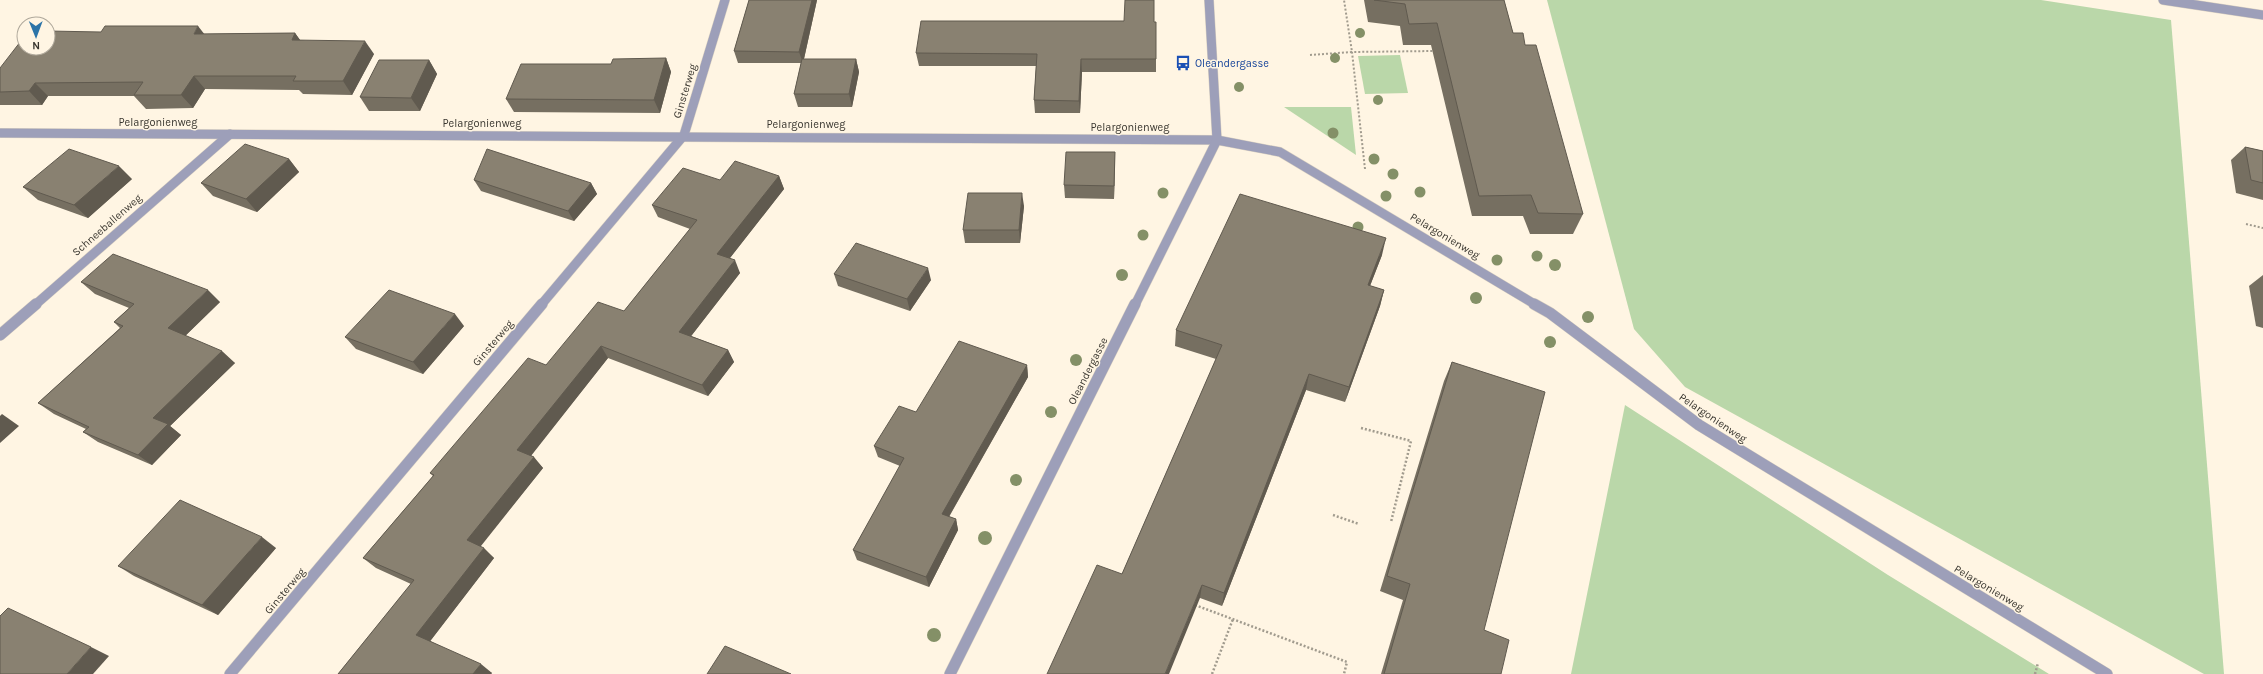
<svg xmlns="http://www.w3.org/2000/svg" width="2263" height="674" font-family="Karla,sans-serif">
<rect width="100%" height="100%" fill="#fff5e3"/>
<!-- green -->
<g fill="#bad7a9">
<path d="M1547,0H2041L2171,20L2224,674H2204L1685,387L1634,329Z"/>
<path d="M1400,55L1408,93L1365,94L1358,56Z"/>
<path d="M1284,107H1351L1356,155Z"/>
<path d="M1625,405L1888,575L2049,674H1571Z"/>
</g>
<g fill="none" stroke-linecap="round" stroke-linejoin="round">
<defs>
<g id="minor-far1">
<path d="M2163,0L2263,15"/>
<path d="M0,133L1217,140L1280,152L1536,305"/>
<path d="M35,305L230,134"/>
<path d="M541,305L684,135L725,0"/>
<path d="M1135,305L1217,140L1209,0"/>
</g>
<g id="minor">
<path d="M1534,304L1550,313L1699,425L2107,674"/>
<path d="M0,335L36,304"/>
<path d="M230,674L542,304"/>
<path d="M950,674L1135,304"/>
</g>
</defs>
<!-- minor-far1 casing -->
<use href="#minor-far1" stroke="#dbd2c2" stroke-width="10"/>
<!-- minor casing -->
<use href="#minor" stroke="#dbd2c2" stroke-width="12"/>
<!-- path-far1 -->
<g stroke="#a19b8e" stroke-width="2" stroke-dasharray="2 2" stroke-linecap="butt">
<path d="M1310,55L1352,52L1344,0"/>
<path d="M1365,169L1352,52L1433,51"/>
<path d="M2246,224L2263,228"/>
</g>
<!-- path -->
<g stroke="#a19b8e" stroke-width="2.5" stroke-dasharray="2 2" stroke-linecap="butt">
<path d="M1361,428L1411,441L1391,522"/>
<path d="M1333,515L1359,524"/>
<path d="M1195,605L1347,662L1344,674"/>
<path d="M1212,674L1233,619"/>
<path d="M2035,674L2038,663"/>
</g>
<!-- minor-far1 -->
<use href="#minor-far1" stroke="#9d9fb9" stroke-width="9"/>
<!-- minor -->
<use href="#minor" stroke="#9d9fb9" stroke-width="11"/>
</g>
<!-- trees -->
<g fill="#849067">
<circle cx="1360" cy="33" r="5"/>
<circle cx="1335" cy="58" r="5"/>
<circle cx="1239" cy="87" r="5"/>
<circle cx="1378" cy="100" r="5"/>
<circle cx="1333" cy="133" r="5.5"/>
<circle cx="1374" cy="159" r="5.5"/>
<circle cx="1393" cy="174" r="5.5"/>
<circle cx="1420" cy="192" r="5.5"/>
<circle cx="1163" cy="193" r="5.5"/>
<circle cx="1386" cy="196" r="5.5"/>
<circle cx="1358" cy="227" r="5.5"/>
<circle cx="1143" cy="235" r="5.5"/>
<circle cx="1537" cy="256" r="5.5"/>
<circle cx="1497" cy="260" r="5.5"/>
<circle cx="1555" cy="265" r="6"/>
<circle cx="1122" cy="275" r="6"/>
<circle cx="1476" cy="298" r="6"/>
<circle cx="1588" cy="317" r="6"/>
<circle cx="1550" cy="342" r="6"/>
<circle cx="1076" cy="360" r="6"/>
<circle cx="1051" cy="412" r="6"/>
<circle cx="1016" cy="480" r="6"/>
<circle cx="985" cy="538" r="7"/>
<circle cx="934" cy="635" r="7"/>
</g>
<!-- wall -->
<g fill="#766f61">
<path d="M749,0H817L804,59H856L859,72L852,107H798L794,94L801,63H738L734,51Z"/>
<path d="M1364,0H1504L1513,33L1525,45L1583,214L1573,234H1530L1523,216H1472L1431,45H1403L1400,26L1368,22Z"/>
<path d="M1154,22L1156,59V72H1082L1080,113H1035L1034,100L1036,66H919L916,53Z"/>
<path d="M295,33L300,40L374,54L352,95L303,94L299,90L205,89L193,108L146,109L134,96H48L42,105H0V68L205,34Z"/>
<path d="M666,58L671,72L660,113L514,112L506,99Z"/>
<path d="M429,60L437,74L420,111H369L360,97Z"/>
<path d="M2245,147L2263,151V200L2236,193L2231,160Z"/>
<path d="M1115,152L1114,199L1065,198L1064,185Z"/>
<path d="M289,159L299,172L257,212L213,196L201,183Z"/>
<path d="M779,176L784,189L729,259L740,273L691,336L728,350L734,362L708,396L608,358L531,455L543,468L480,546L494,558L430,641L492,673L491,674H338L411,584L376,568L363,558L433,476L430,473L546,365L624,311L690,229L658,217L652,205L720,180Z"/>
<path d="M132,179L88,218L38,200L23,187Z"/>
<path d="M474,180L591,183L597,194L574,221L481,191Z"/>
<path d="M1024,206L1020,243H965L963,230Z"/>
<path d="M1382,255L1370,286L1384,290L1380,306L1345,402L1306,390L1222,606L1200,598L1122,574L1216,359L1175,346L1176,330Z"/>
<path d="M834,274L931,280L910,311L838,286Z"/>
<path d="M2263,275V328L2256,326L2249,286Z"/>
<path d="M81,282L220,302L185,336L235,363L170,426L181,435L152,465L98,442L83,432L86,429L54,414L38,403L120,328L114,322L129,308L95,294Z"/>
<path d="M464,326L423,374L356,349L345,337Z"/>
<path d="M1452,362L1484,630L1501,674H1381L1403,600L1380,591L1444,381Z"/>
<path d="M1027,365L1028,377L949,517L956,519L958,530L929,587L857,560L853,550L900,466L878,457L874,446L916,412Z"/>
<path d="M276,548L218,615L134,576L118,566Z"/>
</g>
<!-- shaded-wall -->
<g fill="#605a4f">
<path d="M812,0H817L803,63L799,52Z"/>
<path d="M198,26L209,40L194,34Z"/>
<path d="M295,33L305,47L292,40Z"/>
<path d="M365,41L374,54L352,95L343,81Z"/>
<path d="M666,58L671,72L660,113L654,100Z"/>
<path d="M856,59L859,72L852,107L849,94Z"/>
<path d="M1081,59L1082,72L1080,113L1079,101Z"/>
<path d="M429,60L437,74L420,111L411,98Z"/>
<path d="M194,76L205,89L193,108L181,95Z"/>
<path d="M35,83L48,96L42,105L29,91Z"/>
<path d="M1115,152V165L1114,199V186Z"/>
<path d="M289,159L299,172L257,212L246,199Z"/>
<path d="M119,166L132,179L88,218L74,205Z"/>
<path d="M779,176L784,189L723,267L717,254Z"/>
<path d="M591,183L597,194L574,221L568,211Z"/>
<path d="M1022,193L1024,206L1020,243L1019,230Z"/>
<path d="M1386,238L1382,255L1364,301L1368,285Z"/>
<path d="M735,260L740,273L685,344L679,332Z"/>
<path d="M928,268L931,280L910,311L907,299Z"/>
<path d="M208,290L220,302L181,340L168,328Z"/>
<path d="M1384,290L1380,306L1345,402L1349,387Z"/>
<path d="M455,314L464,326L423,374L413,362Z"/>
<path d="M601,346L608,358L527,461L517,450Z"/>
<path d="M728,350L734,362L708,396L702,385Z"/>
<path d="M222,351L235,363L170,426L181,435L152,465L138,455L153,418Z"/>
<path d="M1027,365L1028,377L944,525L942,514Z"/>
<path d="M1309,374L1306,390L1222,606L1224,593Z"/>
<path d="M2,414L19,426L0,443V416Z"/>
<path d="M534,457L543,468L477,551L467,540Z"/>
<path d="M956,519L958,530L929,587L926,577Z"/>
<path d="M262,537L276,548L218,615L202,605Z"/>
<path d="M484,548L494,558L428,644L416,635Z"/>
<path d="M1202,585L1200,598L1169,674H1165Z"/>
<path d="M91,647L109,656L93,674H67Z"/>
<path d="M481,664L492,673L491,674H473Z"/>
</g>
<!-- building -->
<g fill="#898171" stroke="#605a4f">
<path d="M749,0H812L799,52L734,51Z"/>
<path d="M1125,0H1154V22H1156V59H1081L1079,101L1034,100L1037,54L916,53L921,21H1124Z"/>
<path d="M1374,0H1504L1513,33H1523L1525,45H1536L1583,214L1538,213L1531,195L1479,196L1437,23L1409,24L1405,4Z"/>
<path d="M105,26H198L194,34L295,33L292,40L365,41L343,81H293L296,76H194L181,95H134L143,82L35,83L29,91L0,92V68L24,37V48H48V31L101,32Z"/>
<path d="M666,58L654,100L506,99L521,64H611L613,59Z"/>
<path d="M802,59H856L849,94H794Z"/>
<path d="M379,60H429L411,98L360,97Z"/>
<path d="M245,144L289,159L246,199L201,183Z"/>
<path d="M2245,147L2263,151V183L2251,180Z"/>
<path d="M69,149L119,166L74,205L23,187Z"/>
<path d="M487,149L591,183L568,211L474,180Z"/>
<path d="M1066,152H1115L1114,186L1064,185Z"/>
<path d="M735,161L779,176L717,254L735,260L679,332L728,350L702,385L601,346L517,450L534,457L467,540L484,548L416,635L481,664L473,674H338L414,580L363,558L434,475L430,473L528,358L546,365L598,302L624,311L697,220L652,205L683,168L720,180Z"/>
<path d="M968,193H1022L1019,230H963Z"/>
<path d="M1240,194L1386,238L1368,285L1384,290L1349,387L1309,374L1224,593L1202,585L1165,674H1047L1097,565L1122,574L1222,345L1176,330Z"/>
<path d="M856,243L928,268L907,299L834,274Z"/>
<path d="M113,254L208,290L168,328L222,351L153,418L168,424L138,455L83,432L89,427L38,403L123,326L114,322L134,304L81,282Z"/>
<path d="M389,290L455,314L413,362L345,337Z"/>
<path d="M959,341L1027,365L942,514L956,519L926,577L853,550L904,458L874,446L899,406L916,412Z"/>
<path d="M1452,362L1545,392L1484,630L1509,640L1501,674H1384L1410,584L1387,576Z"/>
<path d="M180,500L262,537L202,605L118,566Z"/>
<path d="M8,608L91,647L67,674H0V616Z"/>
<path d="M725,646L791,674H707Z"/>
</g>
<!-- icons -->
<defs>
<symbol id="bus-bare" viewBox="-9 -9 18 18"><path d="M-5-6H5V4H4V6H2V4H-2V6H-4V4H-5ZM-3.5-4V0h7V-4ZM-3.5 1.2v1.5H-2V1.2ZM2 1.2v1.5H3.5V1.2Z" fill="#1a4fb4" stroke="#fff5e3" stroke-width="2.5" paint-order="stroke"/></symbol>
</defs>
<g fill-rule="evenodd">
<use href="#bus-bare" x="1172" y="52" width="22" height="22"/>
</g>
<g text-anchor="middle" dominant-baseline="central" stroke-width="3" stroke-linejoin="round" paint-order="stroke">
<!-- transit labels -->
<g font-size="11" fill="#164399" stroke="#fff5e3" text-anchor="start">
<text x="1195" y="63">Oleandergasse</text>
</g>
<!-- street labels -->
<g font-size="11" fill="#38352e" stroke="#fff5e3">
<text transform="translate(685 91) rotate(-73)">Ginsterweg</text>
<text x="158" y="122">Pelargonienweg</text>
<text x="482" y="123">Pelargonienweg</text>
<text x="806" y="124">Pelargonienweg</text>
<text x="1130" y="127">Pelargonienweg</text>
<text transform="translate(107 225) rotate(-41)">Schneeballenweg</text>
<text transform="translate(1445 236) rotate(31)">Pelargonienweg</text>
<text transform="translate(493 343) rotate(-50)">Ginsterweg</text>
<text transform="translate(1088 371) rotate(-63)">Oleandergasse</text>
<text transform="translate(1713 418) rotate(34)">Pelargonienweg</text>
<text transform="translate(1989 588) rotate(31)">Pelargonienweg</text>
<text transform="translate(285 591) rotate(-50)">Ginsterweg</text>
</g>
</g>
<!-- north arrow -->
<g transform="translate(36 36) rotate(179)"><circle r="19" fill="#fff5e3" stroke="#afa89b"/>
<path d="M0-3L7 15L0 10L-7 15Z" fill="#2c74a8"/>
<text y="-6" font-size="11" font-weight="bold" text-anchor="middle" fill="#38352e">N</text>
</g>
</svg>
